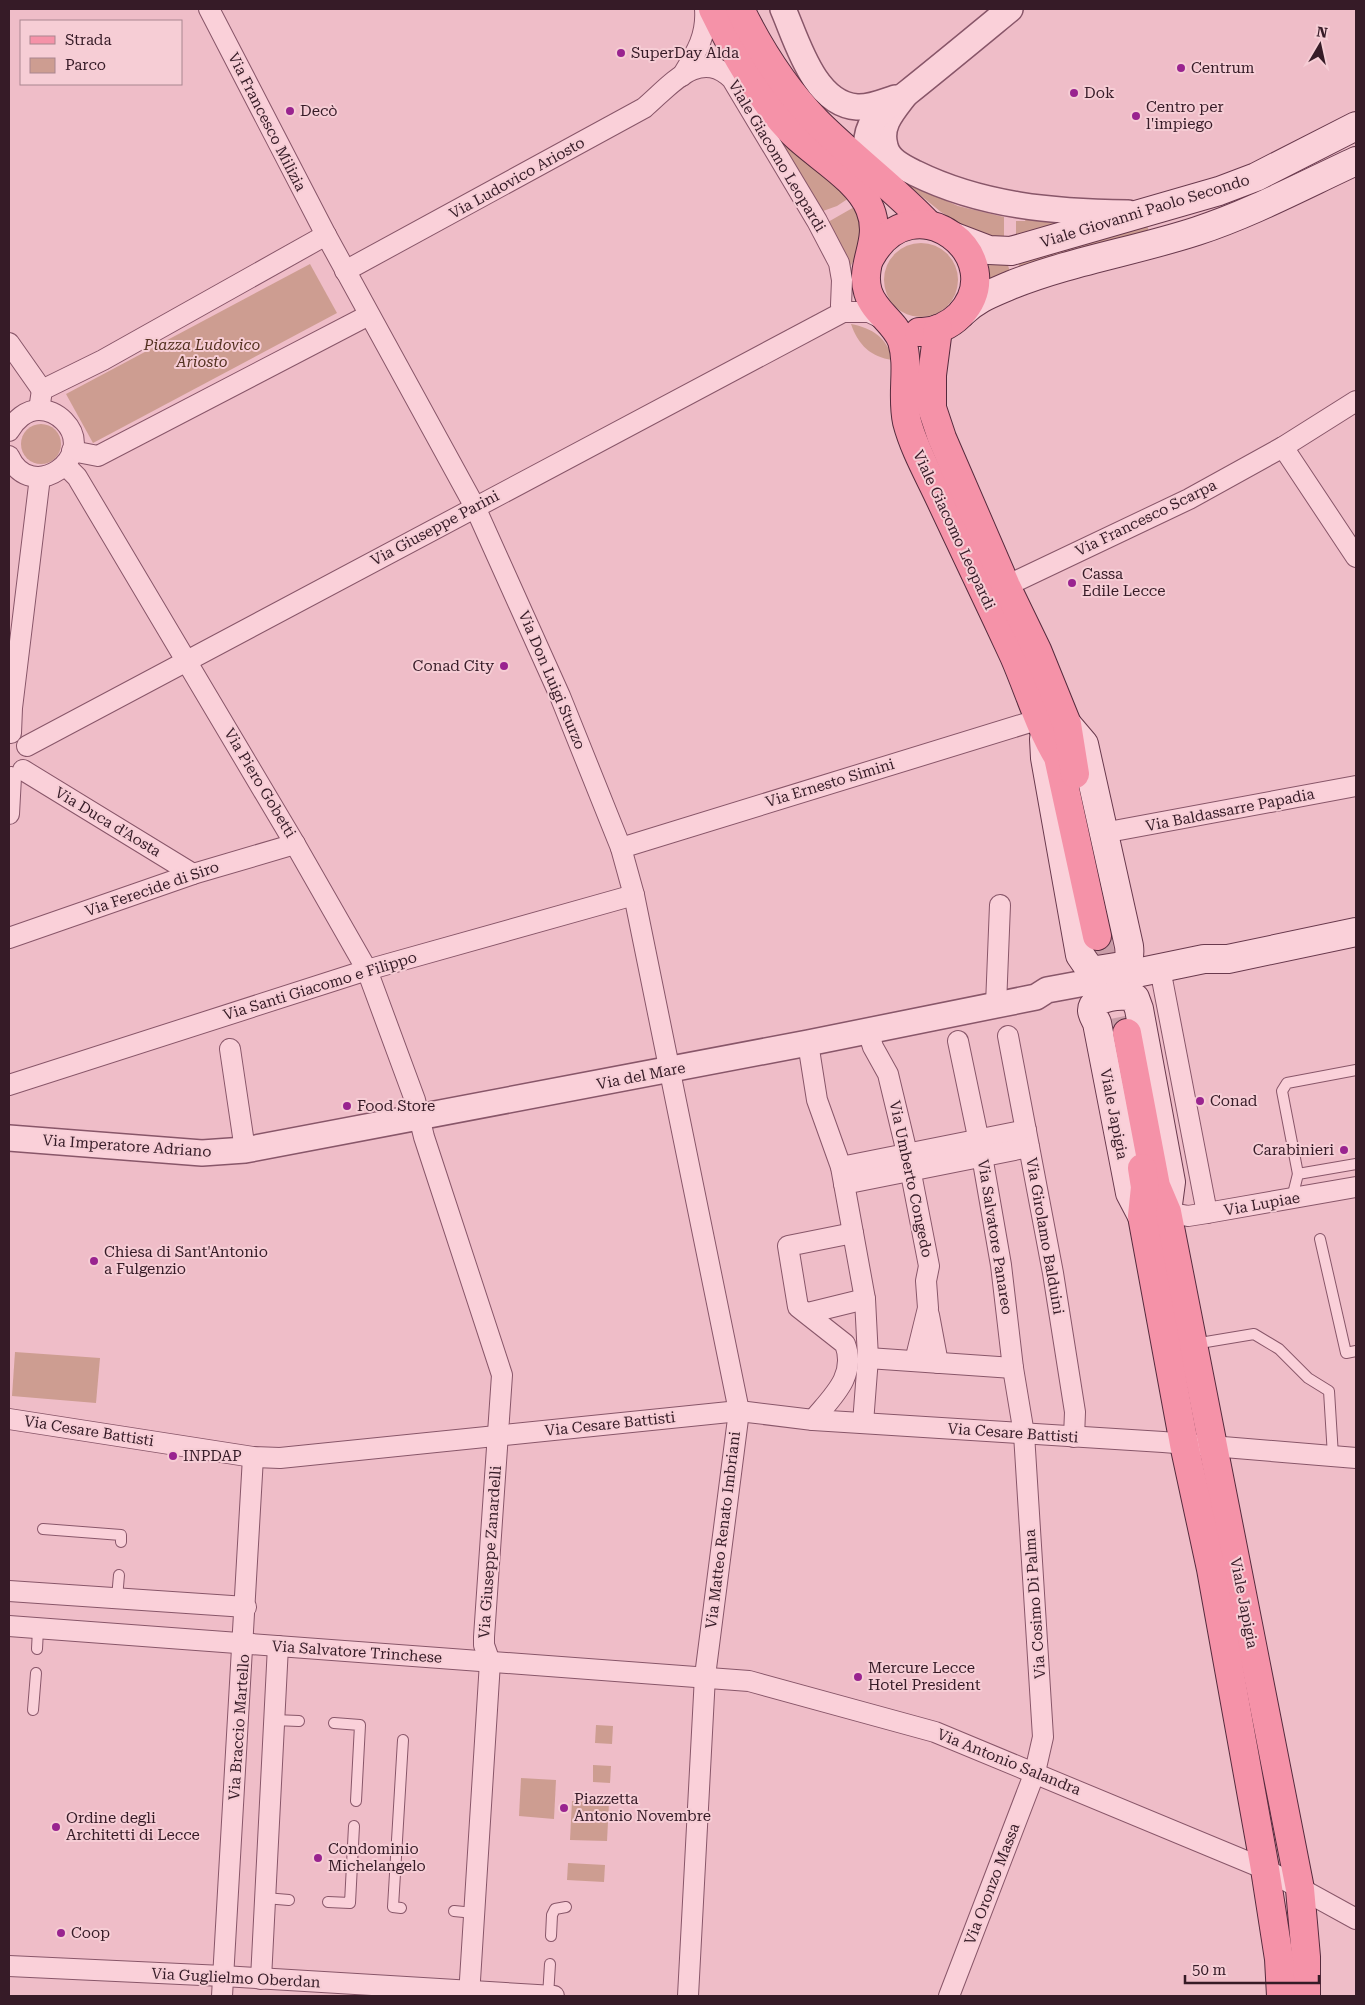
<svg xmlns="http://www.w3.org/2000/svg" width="1365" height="2005" font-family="'Roboto Serif',serif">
<rect width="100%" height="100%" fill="#efbdc8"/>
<!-- green -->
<g fill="#cd9d91">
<path d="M768,123L849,198L837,206L823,211Z"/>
<path d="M888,169L916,187L958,206L1004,217V239L977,234L941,212Z"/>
<path d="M856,206C866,228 861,248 849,269L828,222Z"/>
<path d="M1027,216L1084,221L1016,238V221H1025Z"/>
<path d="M1147,225L1149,232L1020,268L1017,261Z"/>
<circle cx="921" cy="280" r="37"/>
<path d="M1007,262L1010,272L990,281L988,263Z"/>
<path d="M310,264L337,313L93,443L66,394Z"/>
<path d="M851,324C872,328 888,338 892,360C871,357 858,345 851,324Z"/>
<circle cx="41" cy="444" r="20"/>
<path d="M15,1352L100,1358L96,1403L12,1396Z"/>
<path d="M596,1725L613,1726L612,1744L595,1743Z"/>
<path d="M593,1765L611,1766L610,1783L593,1782Z"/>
<path d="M521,1778L556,1780L554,1819L519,1816Z"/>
<path d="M572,1801L609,1803L607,1841L570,1840Z"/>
<path d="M568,1863L605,1865L604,1882L567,1880Z"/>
</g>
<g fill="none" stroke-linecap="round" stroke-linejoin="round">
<!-- primary-tunnel -->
<path stroke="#ca9da8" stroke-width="28" stroke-dasharray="28 14" stroke-linecap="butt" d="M1097,936L1117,1036"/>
<defs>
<g id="service">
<path d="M1298,1174L1282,1091L1287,1083L1356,1070"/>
<path d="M1292,1198L1298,1174L1356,1164"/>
<path d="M1320,1239L1346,1353L1356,1351"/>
<path d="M1194,1344L1254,1334L1279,1349L1308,1378L1329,1391L1333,1456"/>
<path d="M43,1529L121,1535V1542"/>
<path d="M117,1598L119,1575"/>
<path d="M37,1649L38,1629"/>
<path d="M33,1710L36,1673"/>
<path d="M274,1720L299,1721"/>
<path d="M334,1723L360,1725L356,1801"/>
<path d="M265,1898L289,1900"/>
<path d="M328,1902L350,1903L354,1826"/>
<path d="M401,1908L393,1907L403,1740"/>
<path d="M454,1911L474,1913"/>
<path d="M551,1936L552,1915L555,1909L566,1907"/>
<path d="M548,1996L550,1964"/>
</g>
<g id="minor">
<path d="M209,9L326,235L475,507L560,696L621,848L634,895L739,1411L705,1676L688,1996"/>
<path d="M682,76C696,53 707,36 705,9"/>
<path d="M345,271L644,108C670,86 699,47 732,79L817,221L839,263L842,280L841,305L843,312H869L887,321"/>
<path d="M9,343L42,390"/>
<path d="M39,410L42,390L103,360L326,235"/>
<path d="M9,431C15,420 26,410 39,410C49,410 58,415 64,421C99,457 31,505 9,456"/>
<path d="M1283,447L1356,557"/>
<path d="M72,451L98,456L369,315"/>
<path d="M65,465L77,477L295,844L367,970L415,1100L424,1137L502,1375L484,1637V1645L490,1662L469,1996"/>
<path d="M1006,586L1189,499L1283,447L1356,401"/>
<path d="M11,733L12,708L40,477"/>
<path d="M27,746L843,312"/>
<path d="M23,770L193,874"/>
<path d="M9,814L11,777"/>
<path d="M1103,833L1356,786"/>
<path d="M621,848L1040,719"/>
<path d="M9,938L193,874L295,844"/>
<path d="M1162,979L1207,1213"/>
<path d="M996,1005L1000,905"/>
<path d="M868,1031L873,1047L888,1074L907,1153L929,1266L926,1281L928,1308L915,1361"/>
<path d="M1008,1036L1053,1273L1075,1412L1074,1437"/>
<path d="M808,1043L817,1100L841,1167L865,1299L868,1358L863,1423"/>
<path d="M230,1049L245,1150"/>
<path d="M9,1085L367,970L634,895"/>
<path d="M841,1167L1026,1130"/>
<path d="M844,1184L1029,1147"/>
<path d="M1167,1212L1188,1216L1207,1213L1356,1187"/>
<path d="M808,1313L865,1299"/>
<path d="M929,1315L938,1363"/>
<path d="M868,1358L1013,1368"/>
<path d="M9,1419L253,1457L280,1458L739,1411L813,1420L1163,1442L1356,1458"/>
<path d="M813,1420C832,1397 857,1376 845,1344L798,1307L788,1246L853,1233"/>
<path d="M9,1591L246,1607"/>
<path d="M9,1626L749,1681L935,1732L1265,1869L1356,1919"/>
<path d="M9,1966L223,1976L554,1996"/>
<path d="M261,1979L278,1646"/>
<path d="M222,1996L253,1457"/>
<path d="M949,1996L1035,1772L1043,1737L1024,1434L1013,1368L1001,1265L982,1156L958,1041"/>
</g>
<g id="tertiary">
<path d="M783,9C797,41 814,104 857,107C869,108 883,102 895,98"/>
<path d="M905,95C893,111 879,125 885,146C888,160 903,167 915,173C982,206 1054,212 1128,213"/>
<path d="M871,172C866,155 863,136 874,120C881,108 895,103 906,94C941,66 976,37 1010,9"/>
<path d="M9,1138L202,1153L245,1150L808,1043L1036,997L1047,990L1112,978"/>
</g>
<g id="secondary">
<path d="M955,237L989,250L1011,251L1219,191L1256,177L1356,126"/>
<path d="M962,313C977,298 993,293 1011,285C1071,261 1136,251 1197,231C1252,213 1304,185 1356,161"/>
<path d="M1044,739L1045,758L1080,955L1091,971L1122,966C1130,962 1130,954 1129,946L1084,744L1067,724"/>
<path d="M1112,978L1204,959H1228L1356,932"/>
<path d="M1142,1216L1130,1193L1097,1023C1095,1019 1092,1014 1092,1011C1091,996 1126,993 1135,998L1139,1009L1171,1182L1167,1212"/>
</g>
<g id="primary">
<path d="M713,9C734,52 758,96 791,131C814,155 858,178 870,209C883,241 859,264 868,292C874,312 895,322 902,341C910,367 901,395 907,422C914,449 929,475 941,501C965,552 990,604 1014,656C1029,690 1039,726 1058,757L1097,936"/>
<path d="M740,9C760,50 785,89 817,122C853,158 894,188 929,225"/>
<path d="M870,258C914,178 1013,258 960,315C950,325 934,333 919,332"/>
<path d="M938,329L932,375V408L942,438L1006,586L1037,650L1067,724L1075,774"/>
<path d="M1127,1033L1156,1186L1167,1212L1300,1889L1306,1957V1996"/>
<path d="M1142,1168L1145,1187L1142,1216L1184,1444L1211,1569L1265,1869L1279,1959L1281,1996"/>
</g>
</defs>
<!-- service casing -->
<use href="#service" stroke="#885669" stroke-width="12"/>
<!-- minor casing -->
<use href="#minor" stroke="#885669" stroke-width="22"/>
<!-- tertiary casing -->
<use href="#tertiary" stroke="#885669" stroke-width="28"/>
<!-- secondary casing -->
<use href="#secondary" stroke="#69394d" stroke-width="30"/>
<!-- primary casing -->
<use href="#primary" stroke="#552a3d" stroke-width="30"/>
<!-- service -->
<use href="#service" stroke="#fad0d9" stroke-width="10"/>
<!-- minor -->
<use href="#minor" stroke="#fad0d9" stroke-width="20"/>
<!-- tertiary -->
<use href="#tertiary" stroke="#fad0d9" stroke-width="25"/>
<!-- secondary -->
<use href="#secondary" stroke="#fad0d9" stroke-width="28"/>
<!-- primary -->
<use href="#primary" stroke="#f592a8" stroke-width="28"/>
</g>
<!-- markers -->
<g fill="#99238f" stroke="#f6cdd5" stroke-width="2">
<circle cx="621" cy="53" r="5"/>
<circle cx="1181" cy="68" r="5"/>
<circle cx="1074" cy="93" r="5"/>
<circle cx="290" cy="111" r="5"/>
<circle cx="1136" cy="116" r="5"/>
<circle cx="1072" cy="583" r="5"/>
<circle cx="504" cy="666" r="5"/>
<circle cx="1200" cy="1101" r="5"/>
<circle cx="347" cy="1106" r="5"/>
<circle cx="1344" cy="1150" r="5"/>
<circle cx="94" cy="1261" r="5"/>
<circle cx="173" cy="1456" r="5"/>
<circle cx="858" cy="1677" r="5"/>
<circle cx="564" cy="1808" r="5"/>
<circle cx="56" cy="1827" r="5"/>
<circle cx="318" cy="1858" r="5"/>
<circle cx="61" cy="1933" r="5"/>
</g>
<g text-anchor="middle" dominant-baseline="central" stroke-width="4" stroke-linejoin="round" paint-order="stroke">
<!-- poi labels -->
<g font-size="15" fill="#361b27" stroke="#f6cdd5" text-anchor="start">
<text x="631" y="53">SuperDay Alda</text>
<text x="1191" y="68">Centrum</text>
<text x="1084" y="93">Dok</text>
<text x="1146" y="107">Centro per<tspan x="1146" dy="17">l'impiego</tspan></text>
<text x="300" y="111">Decò</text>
<text x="1082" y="574">Cassa<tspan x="1082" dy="17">Edile Lecce</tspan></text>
<text x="494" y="666" text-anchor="end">Conad City</text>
<text x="1210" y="1101">Conad</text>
<text x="357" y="1106">Food Store</text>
<text x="1334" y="1150" text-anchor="end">Carabinieri</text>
<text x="104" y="1252">Chiesa di Sant'Antonio<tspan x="104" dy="17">a Fulgenzio</tspan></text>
<text x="183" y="1456">INPDAP</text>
<text x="868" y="1668">Mercure Lecce<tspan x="868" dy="17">Hotel President</tspan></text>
<text x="574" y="1799">Piazzetta<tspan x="574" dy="17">Antonio Novembre</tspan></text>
<text x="66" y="1818">Ordine degli<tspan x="66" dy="17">Architetti di Lecce</tspan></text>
<text x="328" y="1849">Condominio<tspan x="328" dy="17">Michelangelo</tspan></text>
<text x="71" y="1933">Coop</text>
</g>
<!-- street labels -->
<g font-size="15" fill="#361b27" stroke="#f6cdd5">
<text transform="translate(267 122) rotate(63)">Via Francesco Milizia</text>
<text transform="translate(777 156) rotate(59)">Viale Giacomo Leopardi</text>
<text transform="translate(517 178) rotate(-29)">Via Ludovico Ariosto</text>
<text transform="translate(1145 211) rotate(-17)">Viale Giovanni Paolo Secondo</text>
<text transform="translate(1146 518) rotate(-26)">Via Francesco Scarpa</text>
<text transform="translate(435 528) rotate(-28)">Via Giuseppe Parini</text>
<text transform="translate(954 530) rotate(65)">Viale Giacomo Leopardi</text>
<text transform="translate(552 680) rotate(67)">Via Don Luigi Sturzo</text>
<text transform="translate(260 783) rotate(59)">Via Piero Gobetti</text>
<text transform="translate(830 783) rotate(-17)">Via Ernesto Simini</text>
<text transform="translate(1230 810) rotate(-11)">Via Baldassarre Papadia</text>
<text transform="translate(108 822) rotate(31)">Via Duca d'Aosta</text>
<text transform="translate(152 889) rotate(-19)">Via Ferecide di Siro</text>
<text transform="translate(320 986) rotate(-17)">Via Santi Giacomo e Filippo</text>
<text transform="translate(641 1076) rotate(-11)">Via del Mare</text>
<text transform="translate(1114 1114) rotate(79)">Viale Japigia</text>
<text transform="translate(127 1146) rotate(4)">Via Imperatore Adriano</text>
<text transform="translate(911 1179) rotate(78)">Via Umberto Congedo</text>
<text transform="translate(1262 1204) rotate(-10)">Via Lupiae</text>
<text transform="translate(1045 1236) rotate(80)">Via Girolamo Balduini</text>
<text transform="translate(995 1237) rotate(81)">Via Salvatore Panareo</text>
<text transform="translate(610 1424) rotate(-6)">Via Cesare Battisti</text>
<text transform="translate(89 1431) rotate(9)">Via Cesare Battisti</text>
<text transform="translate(1013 1433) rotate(4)">Via Cesare Battisti</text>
<text transform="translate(723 1530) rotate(-83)">Via Matteo Renato Imbriani</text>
<text transform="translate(490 1552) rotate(-86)">Via Giuseppe Zanardelli</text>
<text transform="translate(1244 1603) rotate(79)">Viale Japigia</text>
<text transform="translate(1035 1604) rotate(-94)">Via Cosimo Di Palma</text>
<text transform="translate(357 1652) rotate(4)">Via Salvatore Trinchese</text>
<text transform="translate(239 1727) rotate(-86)">Via Braccio Martello</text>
<text transform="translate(1009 1762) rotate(22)">Via Antonio Salandra</text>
<text transform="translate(992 1884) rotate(-69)">Via Oronzo Massa</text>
<text transform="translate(236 1978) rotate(3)">Via Guglielmo Oberdan</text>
</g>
<!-- park labels -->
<g font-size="15" font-style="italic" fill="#543221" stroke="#f6cdd5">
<text x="202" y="345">Piazza Ludovico<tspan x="202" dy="17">Ariosto</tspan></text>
</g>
</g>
<!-- border -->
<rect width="1365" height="2005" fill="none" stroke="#361b27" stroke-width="20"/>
<!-- legend -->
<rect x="20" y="20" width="162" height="65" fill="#f6cdd5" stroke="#a9868f"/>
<rect x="30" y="36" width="25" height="8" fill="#f592a8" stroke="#a9868f"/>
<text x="65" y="45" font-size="15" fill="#361b27">Strada</text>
<rect x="30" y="58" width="25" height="15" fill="#cd9d91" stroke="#a9868f"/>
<text x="65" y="70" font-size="15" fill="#361b27">Parco</text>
<!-- north arrow -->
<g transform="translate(1320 45) rotate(9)" stroke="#f6cdd5" stroke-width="4" paint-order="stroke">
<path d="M0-4L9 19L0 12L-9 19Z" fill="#361b27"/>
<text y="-8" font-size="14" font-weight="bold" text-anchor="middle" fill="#361b27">N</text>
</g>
<!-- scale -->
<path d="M1185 1975v8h134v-8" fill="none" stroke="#361b27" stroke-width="2.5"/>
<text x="1192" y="1975" font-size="15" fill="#361b27" stroke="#f6cdd5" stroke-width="4" paint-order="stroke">50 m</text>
</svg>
